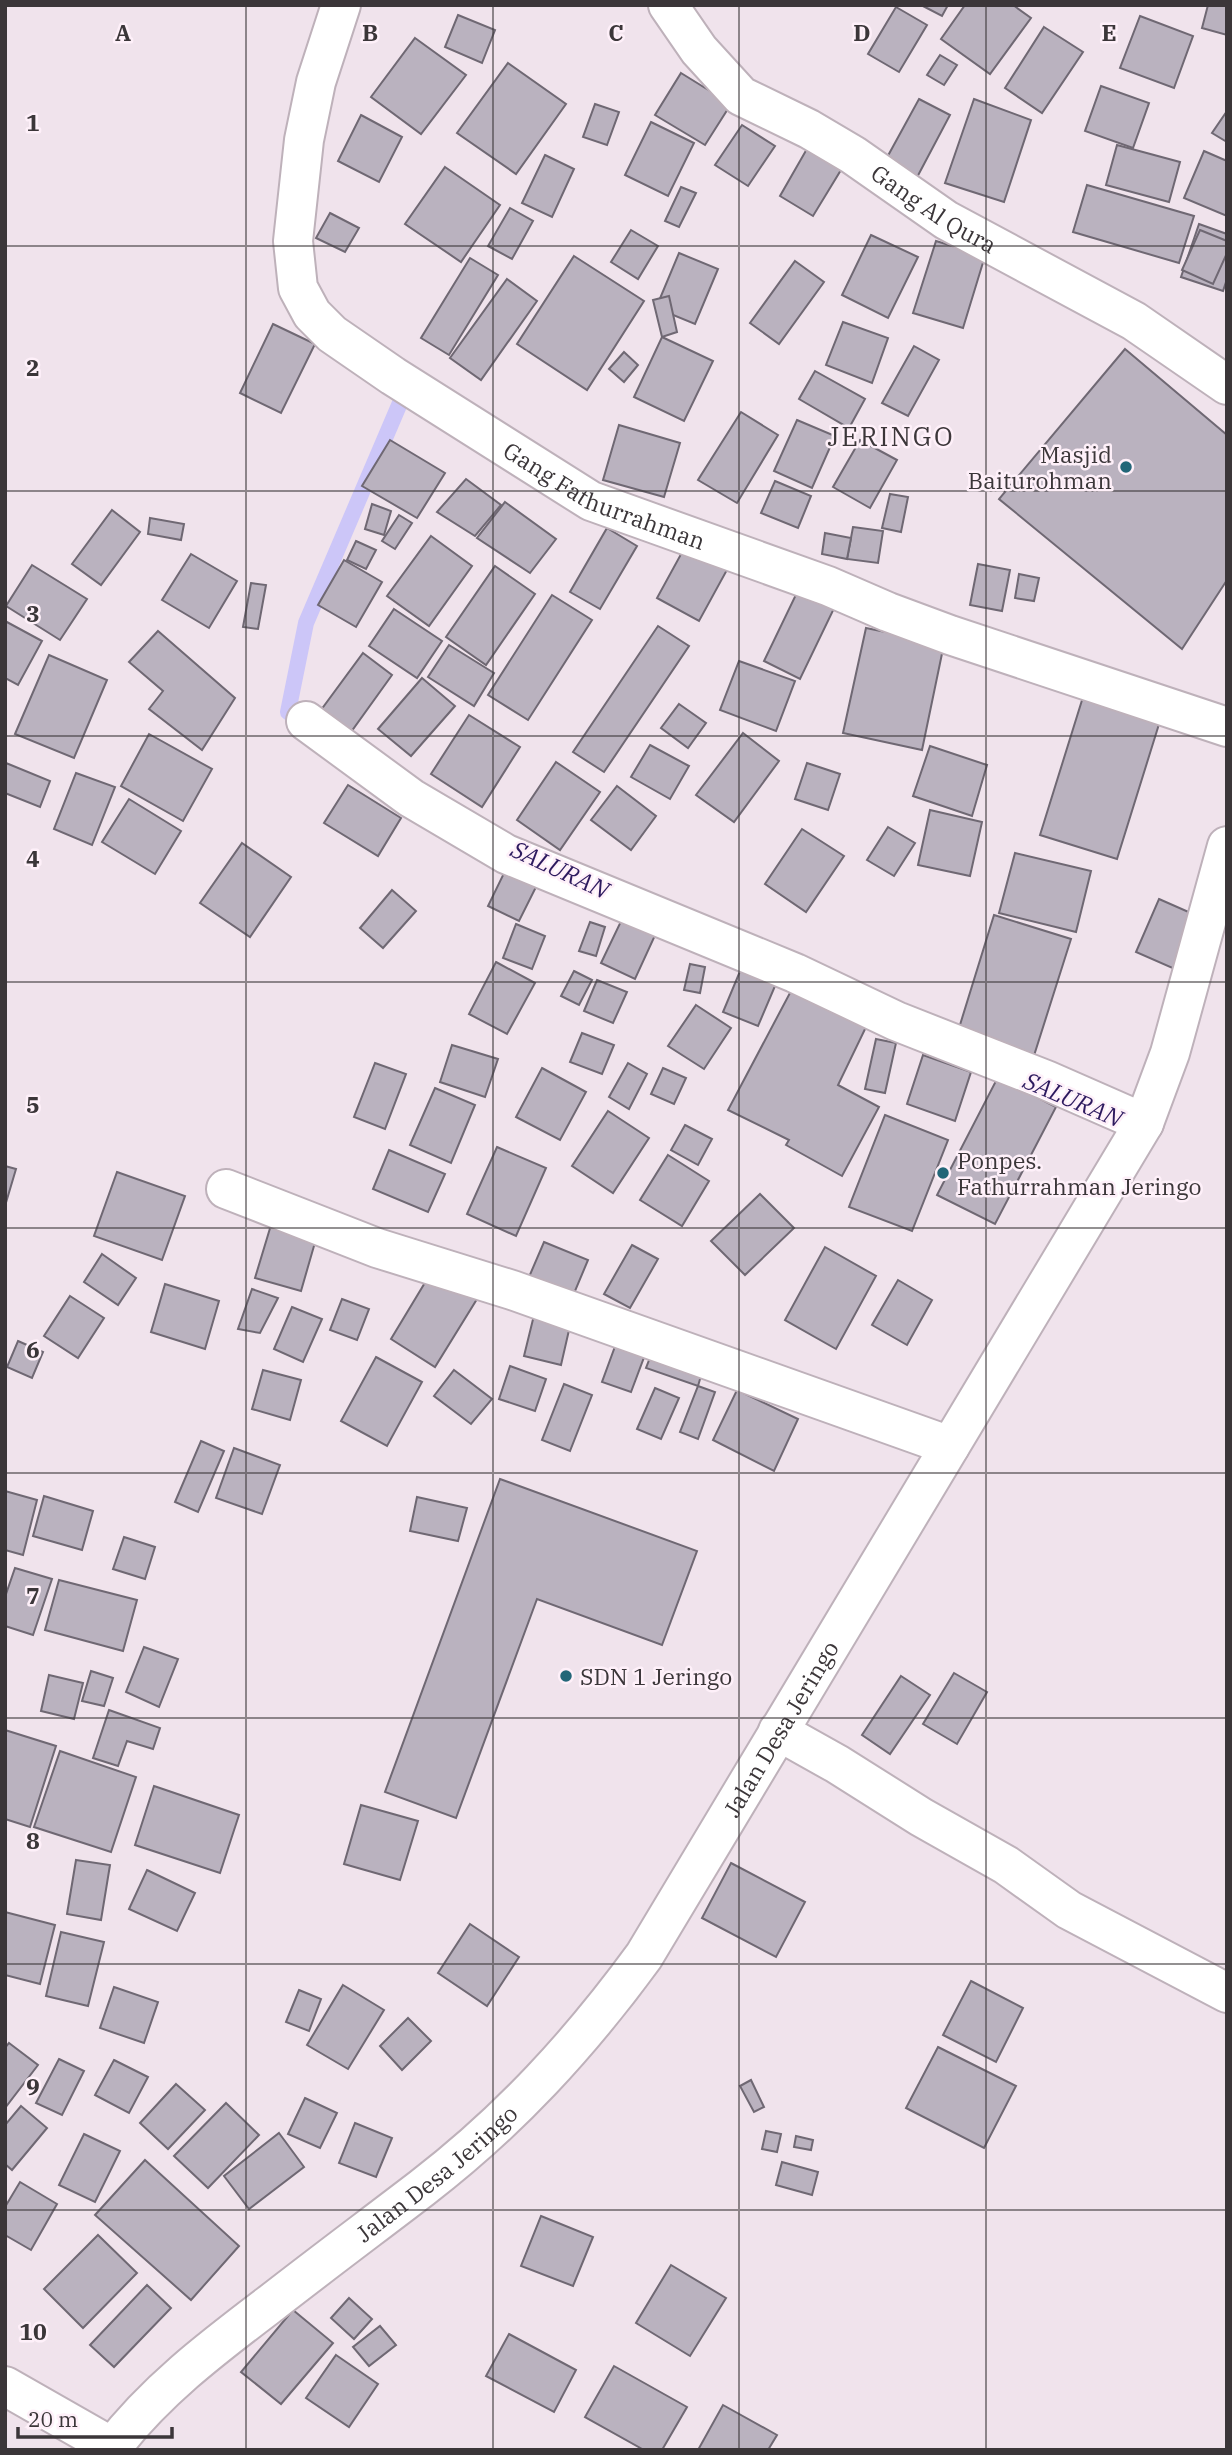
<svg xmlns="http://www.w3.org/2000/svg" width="1232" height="2455" font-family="'IBM Plex Serif',serif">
<rect width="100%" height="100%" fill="#f0e3ec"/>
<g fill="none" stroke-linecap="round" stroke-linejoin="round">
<!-- stream -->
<path stroke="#ccc6f8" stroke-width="16" d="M306,726L288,712L306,623L400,403"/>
</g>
<!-- building -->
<g fill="#bab2bf" stroke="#6f6873" stroke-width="2">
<path d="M921,5H948L942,16Z"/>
<path d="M965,5H1013L1031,18L990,74L941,39Z"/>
<path d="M1208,5H1227V35L1202,28Z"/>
<path d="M896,7L927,25L899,72L868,54Z"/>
<path d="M458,15L495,30L482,63L445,47Z"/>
<path d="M1140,16L1193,36L1174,88L1120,68Z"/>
<path d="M1044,27L1083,52L1042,113L1005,88Z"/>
<path d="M415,38L466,75L421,134L371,97Z"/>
<path d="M940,55L957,65L944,85L927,75Z"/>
<path d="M508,63L566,104L516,174L457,133Z"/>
<path d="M681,73L731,104L705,145L655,115Z"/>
<path d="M1101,86L1149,103L1133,148L1085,131Z"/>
<path d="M919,99L950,115L914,183L884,163Z"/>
<path d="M974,99L1031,120L1004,202L945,183Z"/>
<path d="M595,104L619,112L607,145L583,137Z"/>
<path d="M1227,111V142L1212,133Z"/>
<path d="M361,115L402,137L379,182L338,161Z"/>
<path d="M651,122L694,143L668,196L625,175Z"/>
<path d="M742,125L775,146L748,186L715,165Z"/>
<path d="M812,140L847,160L813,216L780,196Z"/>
<path d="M1117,145L1180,162L1169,202L1106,185Z"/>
<path d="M1204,151L1227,161V216L1184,198Z"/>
<path d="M545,155L574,169L552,217L522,203Z"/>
<path d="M445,167L500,205L461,262L405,224Z"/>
<path d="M1087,185L1194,216L1179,263L1073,232Z"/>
<path d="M681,187L696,193L679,227L665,221Z"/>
<path d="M510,208L533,221L512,259L488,246Z"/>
<path d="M330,213L359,228L345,252L316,238Z"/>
<path d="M1199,224L1227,234V279L1223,291L1181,277Z"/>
<path d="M631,230L658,246L638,279L611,262Z"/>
<path d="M1200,230L1227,241V253L1213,284L1182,270Z"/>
<path d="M871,235L918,257L888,318L842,295Z"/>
<path d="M936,241L985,256L963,328L913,313Z"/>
<path d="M679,253L718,269L695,324L656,308Z"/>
<path d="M574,256L644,301L587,390L517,344Z"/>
<path d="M470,258L498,275L449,355L421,338Z"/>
<path d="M795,261L824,282L779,344L750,323Z"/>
<path d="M507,279L537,301L481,380L450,358Z"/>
<path d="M669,296L677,332L662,337L653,300Z"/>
<path d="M843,322L888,338L872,383L826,365Z"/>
<path d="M273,324L315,344L281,413L240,393Z"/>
<path d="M662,337L713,361L684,421L634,397Z"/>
<path d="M914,346L939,360L908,416L882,403Z"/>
<path d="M1125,349L1227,435V580L1182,649L999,499Z"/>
<path d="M624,352L638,365L624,382L609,369Z"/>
<path d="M815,371L865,399L849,428L799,399Z"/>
<path d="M741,412L778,435L737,503L698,480Z"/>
<path d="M797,420L835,436L812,488L774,471Z"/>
<path d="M619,425L680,443L664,497L603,480Z"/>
<path d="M390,440L445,473L417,518L362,486Z"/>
<path d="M860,440L897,460L870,508L833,487Z"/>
<path d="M466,479L501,505L475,536L437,512Z"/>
<path d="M775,481L811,496L798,528L761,513Z"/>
<path d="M890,494L908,497L901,532L882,528Z"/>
<path d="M505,502L556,539L530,573L477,538Z"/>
<path d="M372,504L391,511L384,535L365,529Z"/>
<path d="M112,510L140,532L101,585L72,564Z"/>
<path d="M399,515L412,523L395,549L382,541Z"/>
<path d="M150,518L184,524L181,540L148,534Z"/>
<path d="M853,527L883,531L878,563L847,559Z"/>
<path d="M607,528L637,546L600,609L570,592Z"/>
<path d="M825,533L851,538L847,559L822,554Z"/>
<path d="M431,536L472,566L429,626L387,596Z"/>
<path d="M356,541L376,550L366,569L347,560Z"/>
<path d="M686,545L728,568L699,621L657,598Z"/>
<path d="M191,554L237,581L209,628L162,600Z"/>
<path d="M344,560L382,582L356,627L318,605Z"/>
<path d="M978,564L1010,570L1002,611L970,605Z"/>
<path d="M32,565L87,599L60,640L6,606Z"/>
<path d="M495,566L535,594L486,665L446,637Z"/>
<path d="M1019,574L1039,578L1034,601L1015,598Z"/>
<path d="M803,580L839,598L800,679L764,661Z"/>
<path d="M251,583L266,585L258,629L243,627Z"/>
<path d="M552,595L592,620L528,720L488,695Z"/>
<path d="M394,609L442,641L417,678L369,646Z"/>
<path d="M5,621L42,641L18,685L5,678Z"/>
<path d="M658,626L689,646L604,772L573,752Z"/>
<path d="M866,628L944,644L922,750L843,733Z"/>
<path d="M158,631L235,698L202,750L149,709L163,691L129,662Z"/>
<path d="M449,645L494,673L474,706L428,677Z"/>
<path d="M363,653L392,675L351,732L321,710Z"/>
<path d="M49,655L107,680L74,758L15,734Z"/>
<path d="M739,661L795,681L776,731L720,710Z"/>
<path d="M422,678L455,706L411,756L378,729Z"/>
<path d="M1083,697L1160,721L1117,859L1040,835Z"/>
<path d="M679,704L706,723L688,748L661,728Z"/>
<path d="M469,715L520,747L482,807L431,774Z"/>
<path d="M743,733L779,761L734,822L696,795Z"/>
<path d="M149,734L212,769L183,821L121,786Z"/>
<path d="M650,745L689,766L670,799L631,777Z"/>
<path d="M930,746L987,765L972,816L913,796Z"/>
<path d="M556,762L600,792L560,850L517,820Z"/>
<path d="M6,763L50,781L40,807L5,793Z"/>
<path d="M807,763L840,774L828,810L795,799Z"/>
<path d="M76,773L115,787L92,845L54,829Z"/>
<path d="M348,785L401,818L378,856L324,823Z"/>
<path d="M617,786L656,816L631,850L591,820Z"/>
<path d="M129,799L181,831L155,874L102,842Z"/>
<path d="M930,810L982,822L970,876L918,865Z"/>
<path d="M888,827L915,843L894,876L867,860Z"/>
<path d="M802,829L844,856L806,912L765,884Z"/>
<path d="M242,843L291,877L250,937L200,903Z"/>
<path d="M1015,853L1091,871L1076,932L999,913Z"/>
<path d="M506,869L537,885L519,921L488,906Z"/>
<path d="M392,890L416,911L383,948L360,928Z"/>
<path d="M1159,899L1200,917L1177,970L1136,952Z"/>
<path d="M624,915L657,931L635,979L601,963Z"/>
<path d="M994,915L1071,939L1031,1065L955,1041Z"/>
<path d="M590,922L605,927L596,956L579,951Z"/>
<path d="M516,924L545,936L532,969L503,958Z"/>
<path d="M496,962L535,983L507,1034L469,1014Z"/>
<path d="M690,964L705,967L700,993L684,990Z"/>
<path d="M743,964L778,979L758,1026L723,1012Z"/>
<path d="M574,971L592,980L579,1005L561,996Z"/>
<path d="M597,980L627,992L613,1023L584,1011Z"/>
<path d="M791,991L867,1025L838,1085L879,1107L842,1176L786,1145L789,1140L728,1110Z"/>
<path d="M696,1005L731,1028L704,1069L668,1046Z"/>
<path d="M582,1033L614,1045L602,1074L570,1062Z"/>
<path d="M876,1039L896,1043L885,1093L865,1089Z"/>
<path d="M452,1045L498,1059L485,1097L440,1082Z"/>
<path d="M923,1055L971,1072L955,1121L907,1104Z"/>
<path d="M375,1063L406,1074L385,1129L354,1117Z"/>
<path d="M628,1063L647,1074L629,1109L609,1097Z"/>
<path d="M542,1068L586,1092L560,1140L516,1117Z"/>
<path d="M663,1068L686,1078L674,1104L651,1094Z"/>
<path d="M998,1077L1056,1107L995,1224L937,1195Z"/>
<path d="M435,1088L475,1105L451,1163L410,1145Z"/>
<path d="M608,1111L649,1138L613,1193L572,1166Z"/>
<path d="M885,1115L948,1140L912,1231L849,1207Z"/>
<path d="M685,1125L712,1139L698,1165L671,1150Z"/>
<path d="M497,1147L546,1168L516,1236L467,1214Z"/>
<path d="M389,1150L445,1174L428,1212L373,1189Z"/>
<path d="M668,1155L709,1181L682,1226L640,1200Z"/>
<path d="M5,1166L16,1169L5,1206Z"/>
<path d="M117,1172L185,1196L162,1260L94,1236Z"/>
<path d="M760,1194L794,1228L745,1275L711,1241Z"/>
<path d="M271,1225L316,1239L301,1291L255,1278Z"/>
<path d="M544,1242L588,1260L570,1303L526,1284Z"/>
<path d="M632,1245L658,1259L630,1308L604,1294Z"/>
<path d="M825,1247L876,1276L836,1349L785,1320Z"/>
<path d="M102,1254L136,1278L118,1305L84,1282Z"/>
<path d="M432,1271L477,1299L435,1367L391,1339Z"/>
<path d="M898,1280L932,1300L907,1345L872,1325Z"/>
<path d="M165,1284L219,1301L205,1349L151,1332Z"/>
<path d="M252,1289L278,1298L260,1333L238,1329Z"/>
<path d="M70,1296L104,1318L78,1358L44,1336Z"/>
<path d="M342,1299L369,1309L357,1340L330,1330Z"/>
<path d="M292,1307L322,1319L303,1362L274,1349Z"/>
<path d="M536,1307L572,1317L561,1365L524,1356Z"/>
<path d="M18,1341L43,1352L32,1378L7,1367Z"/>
<path d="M617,1341L646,1352L631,1392L602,1382Z"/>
<path d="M655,1345L705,1362L698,1386L646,1368Z"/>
<path d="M376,1357L422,1382L387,1446L341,1421Z"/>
<path d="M510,1366L546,1379L535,1411L499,1399Z"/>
<path d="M263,1370L301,1380L290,1420L252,1409Z"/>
<path d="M454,1370L492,1399L471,1424L434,1396Z"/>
<path d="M564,1384L592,1395L570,1451L542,1440Z"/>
<path d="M698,1386L715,1392L698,1439L680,1432Z"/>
<path d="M655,1388L679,1398L661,1439L637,1429Z"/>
<path d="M737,1390L798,1419L774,1471L713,1440Z"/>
<path d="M201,1441L224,1451L198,1512L175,1502Z"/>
<path d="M234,1448L280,1465L262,1514L216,1498Z"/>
<path d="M500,1479L697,1551L662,1645L537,1599L456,1818L385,1792Z"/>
<path d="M5,1491L37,1500L23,1555L5,1550Z"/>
<path d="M44,1496L93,1511L82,1550L33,1536Z"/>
<path d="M417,1497L467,1508L458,1541L410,1531Z"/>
<path d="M124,1537L155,1547L145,1579L113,1569Z"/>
<path d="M15,1568L52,1579L33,1635L5,1626V1597Z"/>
<path d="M59,1580L137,1600L123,1651L45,1630Z"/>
<path d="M144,1647L178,1659L159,1707L126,1692Z"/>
<path d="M91,1671L113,1678L104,1706L82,1701Z"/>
<path d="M954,1673L987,1692L957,1744L923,1724Z"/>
<path d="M49,1675L83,1683L74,1719L41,1711Z"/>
<path d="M901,1676L930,1695L890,1754L862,1735Z"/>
<path d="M109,1710L160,1728L153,1749L127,1741L118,1766L93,1758Z"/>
<path d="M5,1730L56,1746L30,1827L5,1819Z"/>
<path d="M60,1751L136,1777L111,1852L34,1827Z"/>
<path d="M154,1786L239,1815L220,1873L135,1845Z"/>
<path d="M361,1805L418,1821L400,1880L344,1864Z"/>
<path d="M76,1860L110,1865L101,1920L67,1914Z"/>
<path d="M731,1863L805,1902L776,1957L702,1918Z"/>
<path d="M147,1870L195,1893L177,1931L129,1909Z"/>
<path d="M5,1912L55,1925L40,1984L5,1975Z"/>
<path d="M470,1924L519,1957L487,2006L438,1973Z"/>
<path d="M61,1932L104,1942L88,2006L46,1996Z"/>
<path d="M971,1981L1023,2008L996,2062L943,2035Z"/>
<path d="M343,1985L384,2010L348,2069L307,2045Z"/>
<path d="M114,1987L158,2002L144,2043L100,2028Z"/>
<path d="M299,1990L321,1999L309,2031L286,2022Z"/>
<path d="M408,2018L431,2041L402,2070L380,2046Z"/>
<path d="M9,2043L38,2065L5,2108V2048Z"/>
<path d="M938,2047L1016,2086L984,2148L906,2108Z"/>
<path d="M59,2059L84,2071L62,2115L36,2103Z"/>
<path d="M114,2060L148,2077L129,2113L95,2095Z"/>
<path d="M751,2080L764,2107L754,2112L740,2086Z"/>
<path d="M176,2084L205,2110L168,2149L140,2123Z"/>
<path d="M305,2098L337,2113L320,2148L288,2134Z"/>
<path d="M226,2103L259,2135L208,2188L174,2156Z"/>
<path d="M21,2106L47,2128L12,2170L5,2164V2125Z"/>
<path d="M355,2123L392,2138L376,2177L339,2163Z"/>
<path d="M766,2131L781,2134L777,2152L762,2149Z"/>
<path d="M279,2133L304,2167L249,2209L224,2176Z"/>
<path d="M84,2134L120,2151L95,2202L59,2185Z"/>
<path d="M796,2136L813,2140L811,2150L794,2147Z"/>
<path d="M145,2160L239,2246L191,2300L95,2215Z"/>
<path d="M782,2162L818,2172L812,2195L776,2185Z"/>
<path d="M20,2182L57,2204L31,2250L5,2235V2207Z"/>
<path d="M541,2216L593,2237L573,2286L521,2266Z"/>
<path d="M98,2235L137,2273L83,2328L44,2289Z"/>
<path d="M671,2265L726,2298L690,2356L636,2323Z"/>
<path d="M147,2285L171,2308L114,2367L90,2345Z"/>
<path d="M349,2298L372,2319L354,2339L331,2318Z"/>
<path d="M293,2310L333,2343L281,2404L241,2372Z"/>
<path d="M380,2326L396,2345L369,2366L353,2347Z"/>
<path d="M509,2334L576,2370L554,2412L486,2376Z"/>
<path d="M336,2355L378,2384L349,2427L306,2398Z"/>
<path d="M614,2366L687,2407L662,2450H644L585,2417Z"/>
<path d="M723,2405L777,2435L768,2450H698Z"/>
</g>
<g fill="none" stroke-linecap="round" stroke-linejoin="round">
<defs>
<g id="street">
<path id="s1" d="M341,5L316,82L304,140L293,241L298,288L312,314L332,334L393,376L591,501L828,586L888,612L950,635L1227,727"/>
<path id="s2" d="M668,5L699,50L741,96L809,129L853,155L946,220L1134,321L1227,385"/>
<path d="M306,721L411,798L506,854L795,973L896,1021L1046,1080L1144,1123"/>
<path d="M226,1189L377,1248L512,1290L950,1446"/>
<path d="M778,1731L837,1764L921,1817L1006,1865L1069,1910L1227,1993"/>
<path d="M5,2386L112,2447"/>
<path id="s3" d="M110,2450C155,2391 212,2348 270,2304C320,2265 371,2227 422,2188C509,2121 579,2045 644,1956L1144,1123L1170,1053L1227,846"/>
</g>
</defs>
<!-- street casing -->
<use href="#street" stroke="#beb1ba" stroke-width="42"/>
<!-- street -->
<use href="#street" stroke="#fff" stroke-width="38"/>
</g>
<!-- grid -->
<path fill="none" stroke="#3b3639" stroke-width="2" stroke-opacity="0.55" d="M246,5V2450M493,5V2450M739,5V2450M986,5V2450M5,246H1227M5,491H1227M5,736H1227M5,982H1227M5,1228H1227M5,1473H1227M5,1718H1227M5,1964H1227M5,2210H1227"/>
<!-- markers -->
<g fill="#226678" stroke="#fef0f9" stroke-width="2.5">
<circle cx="1126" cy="467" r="7"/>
<circle cx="943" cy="1173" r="7"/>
<circle cx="566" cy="1676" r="7"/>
</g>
<g text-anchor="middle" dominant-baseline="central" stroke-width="5" stroke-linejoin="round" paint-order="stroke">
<!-- street labels -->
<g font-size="23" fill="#3b3639" stroke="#fef0f9">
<text stroke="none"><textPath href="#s2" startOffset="341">Gang Al Qura</textPath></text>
<text stroke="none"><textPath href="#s1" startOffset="665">Gang Fathurrahman</textPath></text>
<text stroke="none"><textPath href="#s3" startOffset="996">Jalan Desa Jeringo</textPath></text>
<text stroke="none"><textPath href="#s3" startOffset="429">Jalan Desa Jeringo</textPath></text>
</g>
<!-- poi labels -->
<g font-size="23" fill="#3b3639" stroke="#fef0f9" text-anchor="start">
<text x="1112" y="454" text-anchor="end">Masjid<tspan x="1112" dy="26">Baiturohman</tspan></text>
<text x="957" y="1160">Ponpes.<tspan x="957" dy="26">Fathurrahman Jeringo</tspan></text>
<text x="580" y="1676">SDN 1 Jeringo</text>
</g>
<!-- water labels -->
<g font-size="24" font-style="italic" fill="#2c195e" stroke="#fef0f9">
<text transform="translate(560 869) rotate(25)">SALURAN</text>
<text transform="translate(1073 1099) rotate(23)">SALURAN</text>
</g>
<!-- quarter labels -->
<g font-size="26" letter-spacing="2" fill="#3b3639" stroke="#fef0f9">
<text x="891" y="436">JERINGO</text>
</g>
</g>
<g font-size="23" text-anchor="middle" font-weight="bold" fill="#3b3639" stroke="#fef0f9" stroke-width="5" stroke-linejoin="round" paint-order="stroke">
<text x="123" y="41">A</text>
<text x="370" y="41">B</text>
<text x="616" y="41">C</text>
<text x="862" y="41">D</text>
<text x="1109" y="41">E</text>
<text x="33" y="131">1</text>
<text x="33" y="376">2</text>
<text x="33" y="622">3</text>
<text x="33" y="867">4</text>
<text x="33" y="1113">5</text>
<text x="33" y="1358">6</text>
<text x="33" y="1604">7</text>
<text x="33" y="1849">8</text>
<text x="33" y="2095">9</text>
<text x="33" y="2340">10</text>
</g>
<!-- border -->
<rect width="1232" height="2455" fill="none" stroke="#3b3639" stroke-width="14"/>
<!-- scale -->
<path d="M18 2427v10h154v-10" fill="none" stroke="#3b3639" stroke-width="3.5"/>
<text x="28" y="2427" font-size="21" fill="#3b3639" stroke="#fef0f9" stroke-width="5" paint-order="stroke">20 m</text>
</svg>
